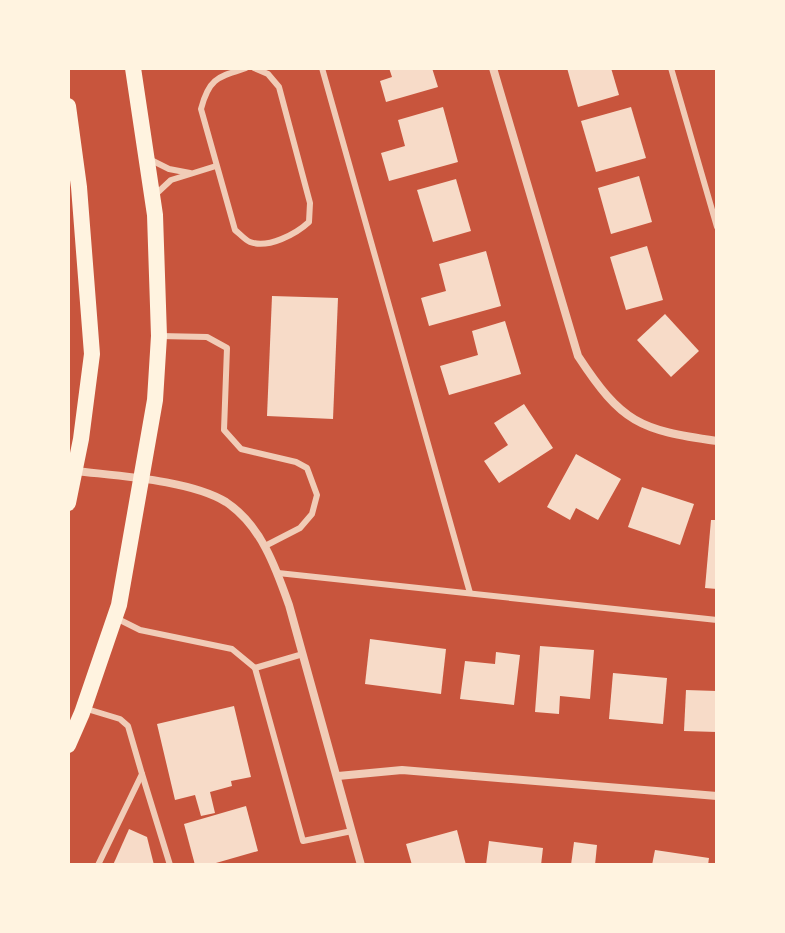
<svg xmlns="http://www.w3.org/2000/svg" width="785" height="933" font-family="'Work Sans',sans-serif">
<rect width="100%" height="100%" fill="#c8553d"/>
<!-- building -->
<g fill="#f7dbc8">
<path d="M389,68H432L438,87L386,102L380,81L392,77Z"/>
<path d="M567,68H611L619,95L578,107Z"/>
<path d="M443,107L458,162L389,181L381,153L405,146L398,120Z"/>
<path d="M631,107L646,158L596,172L581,121Z"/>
<path d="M639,176L652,222L611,234L598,188Z"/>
<path d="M456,179L471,231L433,242L417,190Z"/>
<path d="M647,246L663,300L626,310L610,257Z"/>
<path d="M486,251L501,306L429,326L421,298L446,291L439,264Z"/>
<path d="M272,296L338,298L333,419L267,416Z"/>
<path d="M665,314L699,351L671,377L637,340Z"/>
<path d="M505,321L521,374L449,395L440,366L478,355L472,331Z"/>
<path d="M524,404L553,448L499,483L484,461L508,445L494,423Z"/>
<path d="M576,454L621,479L598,520L576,508L570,520L547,507Z"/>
<path d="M642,487L694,504L680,545L628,527Z"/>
<path d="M711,520H717V589L705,588Z"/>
<path d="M370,639L446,649L441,694L365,684Z"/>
<path d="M540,646L594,650L590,699L560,696L559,714L535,712Z"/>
<path d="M496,652L520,655L514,705L460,699L465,661L495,664Z"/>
<path d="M613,673L667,678L663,724L609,719Z"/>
<path d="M686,690L717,691V732L684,731Z"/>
<path d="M234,706L251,777L231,781L232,786L210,792L215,813L201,816L195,795L175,800L157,724Z"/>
<path d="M246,806L258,851L209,865H195L184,824Z"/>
<path d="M129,829L147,837L154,865H113Z"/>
<path d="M457,830L466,865H412L406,844Z"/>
<path d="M489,841L543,848L541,865H486Z"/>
<path d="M574,842L597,845L595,865H571Z"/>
<path d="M655,850L709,858L708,865H652Z"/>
</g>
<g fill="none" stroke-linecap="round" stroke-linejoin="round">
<!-- service -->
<g stroke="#f1ccb7" stroke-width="6">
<path d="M246,68C218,77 209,78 201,109L235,230C239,233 245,240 250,242C268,249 296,234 309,222L310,203L279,87L268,74L254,68"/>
<path d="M322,68L470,593"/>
<path d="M671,68L717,227"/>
<path d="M149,159L169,169L190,173"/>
<path d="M156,194L171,180L216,166"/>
<path d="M160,336L207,337L227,348L224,430L241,449L296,462L307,468L317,495L312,514L300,528L265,546"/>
<path d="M278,573L717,620"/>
<path d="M118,619L140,630L232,649L255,668"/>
<path d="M303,654L255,668L303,841L352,831"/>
<path d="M87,709L120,719L128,726L142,774L98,865"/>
<path d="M142,774L170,865"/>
</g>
<!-- minor -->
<g stroke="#f1ccb7" stroke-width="8">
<path d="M493,68L578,356C622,423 639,430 717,441"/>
<path d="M76,471C118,476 190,480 226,502C261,525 276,568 289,605L361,865"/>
<path d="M338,776L402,770L717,796"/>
</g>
<!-- secondary -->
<g stroke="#fff3e0" stroke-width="16">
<path d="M68,106L79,187L92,354L81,439L68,503"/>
<path d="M68,745L82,713L119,605L155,400L159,336L155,215L133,68"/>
</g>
</g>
<!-- border -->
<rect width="785" height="933" fill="none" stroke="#fff3e0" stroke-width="140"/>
</svg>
